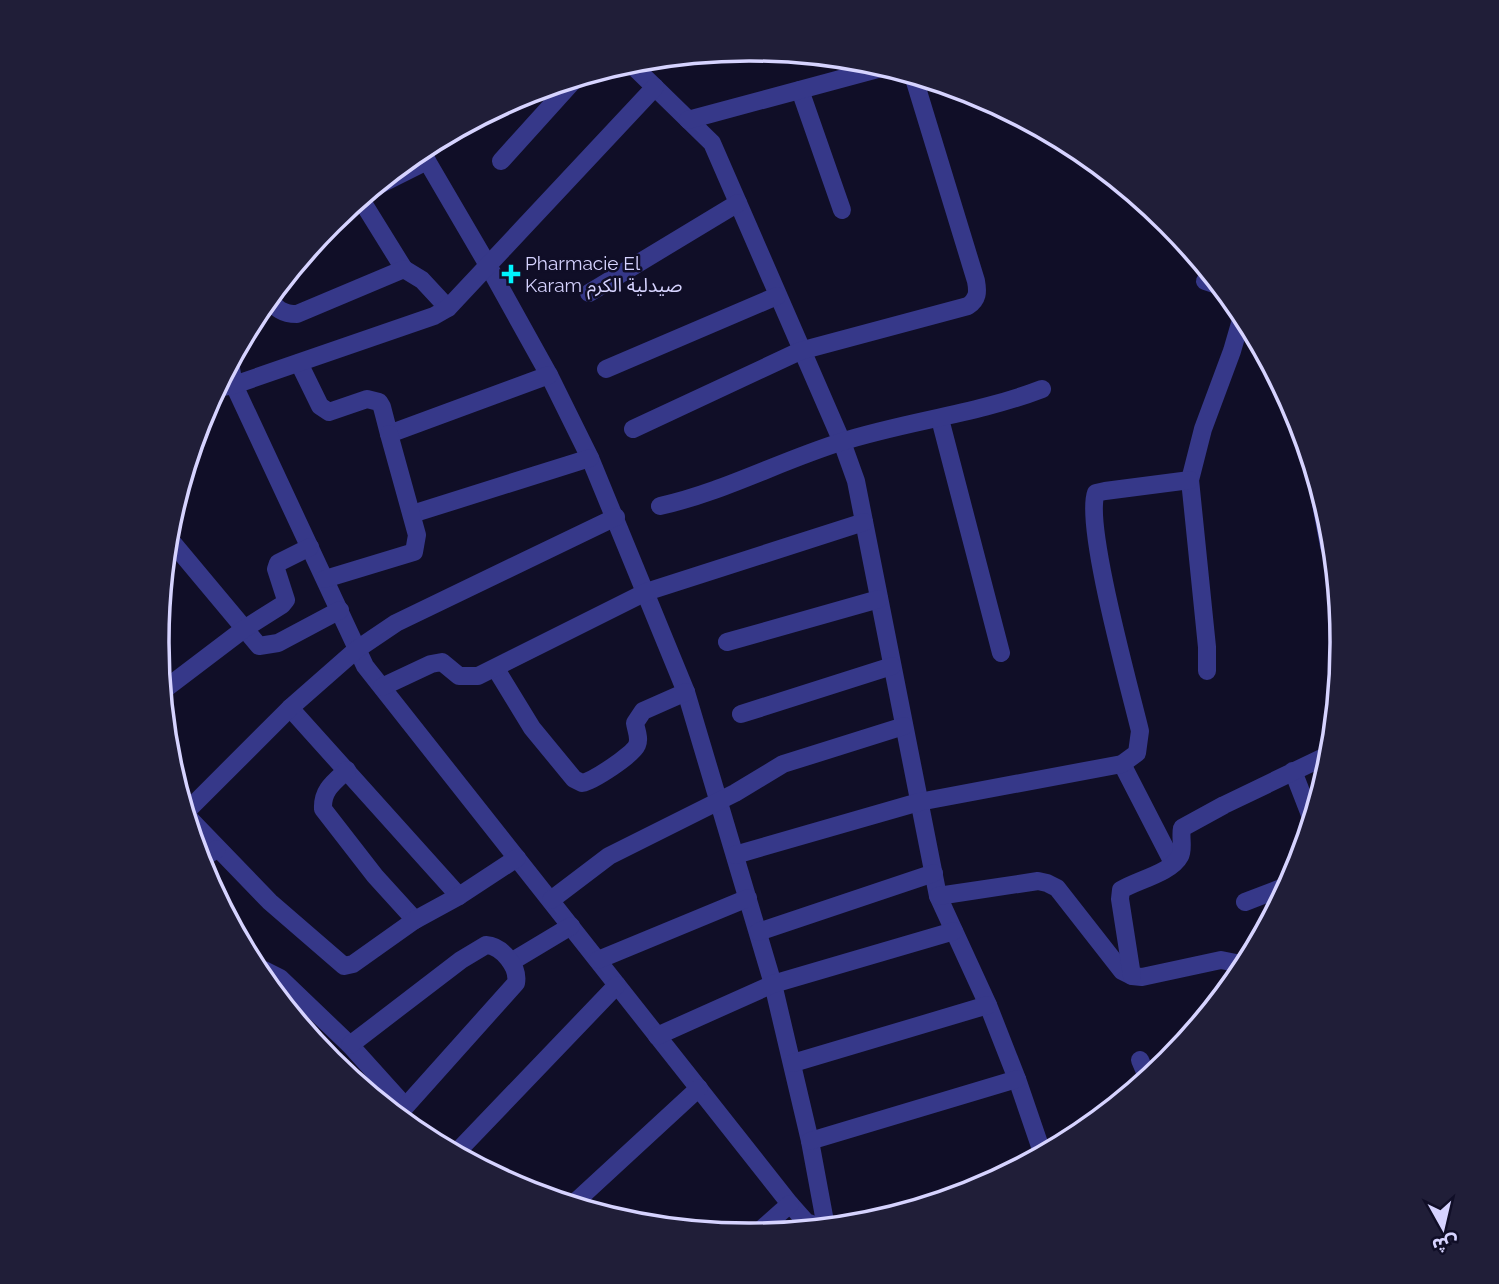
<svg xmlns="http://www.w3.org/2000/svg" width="1499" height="1284" font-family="Raleway,'Noto Sans Arabic',sans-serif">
<defs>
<pattern id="building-cross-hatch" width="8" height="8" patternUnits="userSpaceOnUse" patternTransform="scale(1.75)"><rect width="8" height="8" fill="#1f1849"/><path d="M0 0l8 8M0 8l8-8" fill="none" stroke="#3f3964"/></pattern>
<filter id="shadow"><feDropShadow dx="6" dy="6" stdDeviation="0" flood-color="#0009"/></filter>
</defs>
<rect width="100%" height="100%" fill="#100e27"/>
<!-- building -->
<path fill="url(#building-cross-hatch)" filter="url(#shadow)" d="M1016,1168L979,1188L977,1177Z"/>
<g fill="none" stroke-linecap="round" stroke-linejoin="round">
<!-- minor -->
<g stroke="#363889" stroke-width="18">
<path d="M629,62L712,143L842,442L856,481L938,896L988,1005L1017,1079L1043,1155"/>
<path d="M800,90L842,210"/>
<path d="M688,120L885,67"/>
<path d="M420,149L489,267L549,375L590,458L686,692L773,984L810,1141L826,1227"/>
<path d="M501,161L576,78"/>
<path d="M371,189L427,161"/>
<path d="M360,198L404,269"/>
<path d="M1205,281L1220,286"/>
<path d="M589,293L738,203"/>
<path d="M268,298C277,309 282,314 297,314L404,269L422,280L448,308"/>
<path d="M230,363L234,385L365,666L790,1204L806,1222L823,1228"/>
<path d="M299,363L320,406L329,412L367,399L379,402L382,407L389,434L549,375"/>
<path d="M606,369L777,296"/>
<path d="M216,388L234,385L434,316L448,308L655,87"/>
<path d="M940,419L1001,653"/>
<path d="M633,429L800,351L968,306C978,299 978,292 976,281L913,75"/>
<path d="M1315,472L1329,546L1334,557"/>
<path d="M660,506C723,492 780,461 841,442C907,421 977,414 1042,389"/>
<path d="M412,514L590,458"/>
<path d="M167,536L259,646L278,643L340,610"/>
<path d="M325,579L414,552L417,535L389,434"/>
<path d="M727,642L879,599"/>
<path d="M496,669L532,728L574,779L582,783C593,781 633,755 637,745C640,738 636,730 635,723L643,711L686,692"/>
<path d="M1207,671V647L1190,480L1203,429L1232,351L1243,313"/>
<path d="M382,687L431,664L442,662L459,676H478L646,592L864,522"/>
<path d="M161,692L244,629L282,605L286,600L276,569L278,563L310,547"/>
<path d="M290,708L459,896"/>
<path d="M741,714L892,666"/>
<path d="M1122,764L1173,863"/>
<path d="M347,770C334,782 322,790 323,809L375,876L415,920"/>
<path d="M1293,771L1312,820"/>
<path d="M185,813L290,708L356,650L396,623L616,517"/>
<path d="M185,814L270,902L344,966L353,964L415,920L459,896L517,858"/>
<path d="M735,855L919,802L1122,764L1137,753L1140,731C1130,689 1084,525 1096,493L1105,491L1190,480"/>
<path d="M199,860L217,849"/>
<path d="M938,896L1038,881L1047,883L1057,888L1122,971L1132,976L1142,977L1221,960L1246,965"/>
<path d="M551,900L609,856L735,793L783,764L904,726"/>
<path d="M1245,902L1289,885"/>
<path d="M758,932L934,873"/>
<path d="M598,960L748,898"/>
<path d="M511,962L571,926"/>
<path d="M257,971L264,970L280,978L350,1045L405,1106"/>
<path d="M1132,976L1120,899L1121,890C1137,880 1171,873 1180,856C1184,849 1180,837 1182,828L1224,805L1332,753"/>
<path d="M657,1036L773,984L954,931"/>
<path d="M350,1045L461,960L486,945C502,946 519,967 516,983L397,1116"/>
<path d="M1140,1060L1148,1079"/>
<path d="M793,1063L988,1005"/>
<path d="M810,1141L1017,1079"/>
<path d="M455,1154L617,985"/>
<path d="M572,1205L699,1088"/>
<path d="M756,1234L790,1204"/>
</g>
</g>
<!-- markers -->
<path fill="#00f4fe" stroke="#100e27" stroke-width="2.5" d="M507.5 263.5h7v7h7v7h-7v7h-7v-7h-7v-7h7z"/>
<g text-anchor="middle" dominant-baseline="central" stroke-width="5" stroke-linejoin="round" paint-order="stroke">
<!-- poi labels -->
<g font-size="19" fill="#d6d3ff" stroke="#100e27" text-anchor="start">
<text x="525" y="263">Pharmacie El<tspan x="525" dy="22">Karam صيدلية الكرم</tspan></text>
</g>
</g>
<!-- crop -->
<path d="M0 0H1499V1284H0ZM749 61H750A580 580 0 0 1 1330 641V643A580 580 0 0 1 750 1223H749A580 580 0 0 1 169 643V641A580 580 0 0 1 749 61Z" fill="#201e38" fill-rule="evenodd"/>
<path fill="none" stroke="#d6d3ff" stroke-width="3.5" d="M749 61H750A580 580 0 0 1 1330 641V643A580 580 0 0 1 750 1223H749A580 580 0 0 1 169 643V641A580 580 0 0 1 749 61Z"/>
<!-- north arrow -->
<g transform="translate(1443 1228) rotate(172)" stroke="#100e27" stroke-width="5" paint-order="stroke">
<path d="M0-5L12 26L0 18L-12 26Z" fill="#d6d3ff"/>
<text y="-10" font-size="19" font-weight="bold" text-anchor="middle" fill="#d6d3ff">ش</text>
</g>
</svg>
